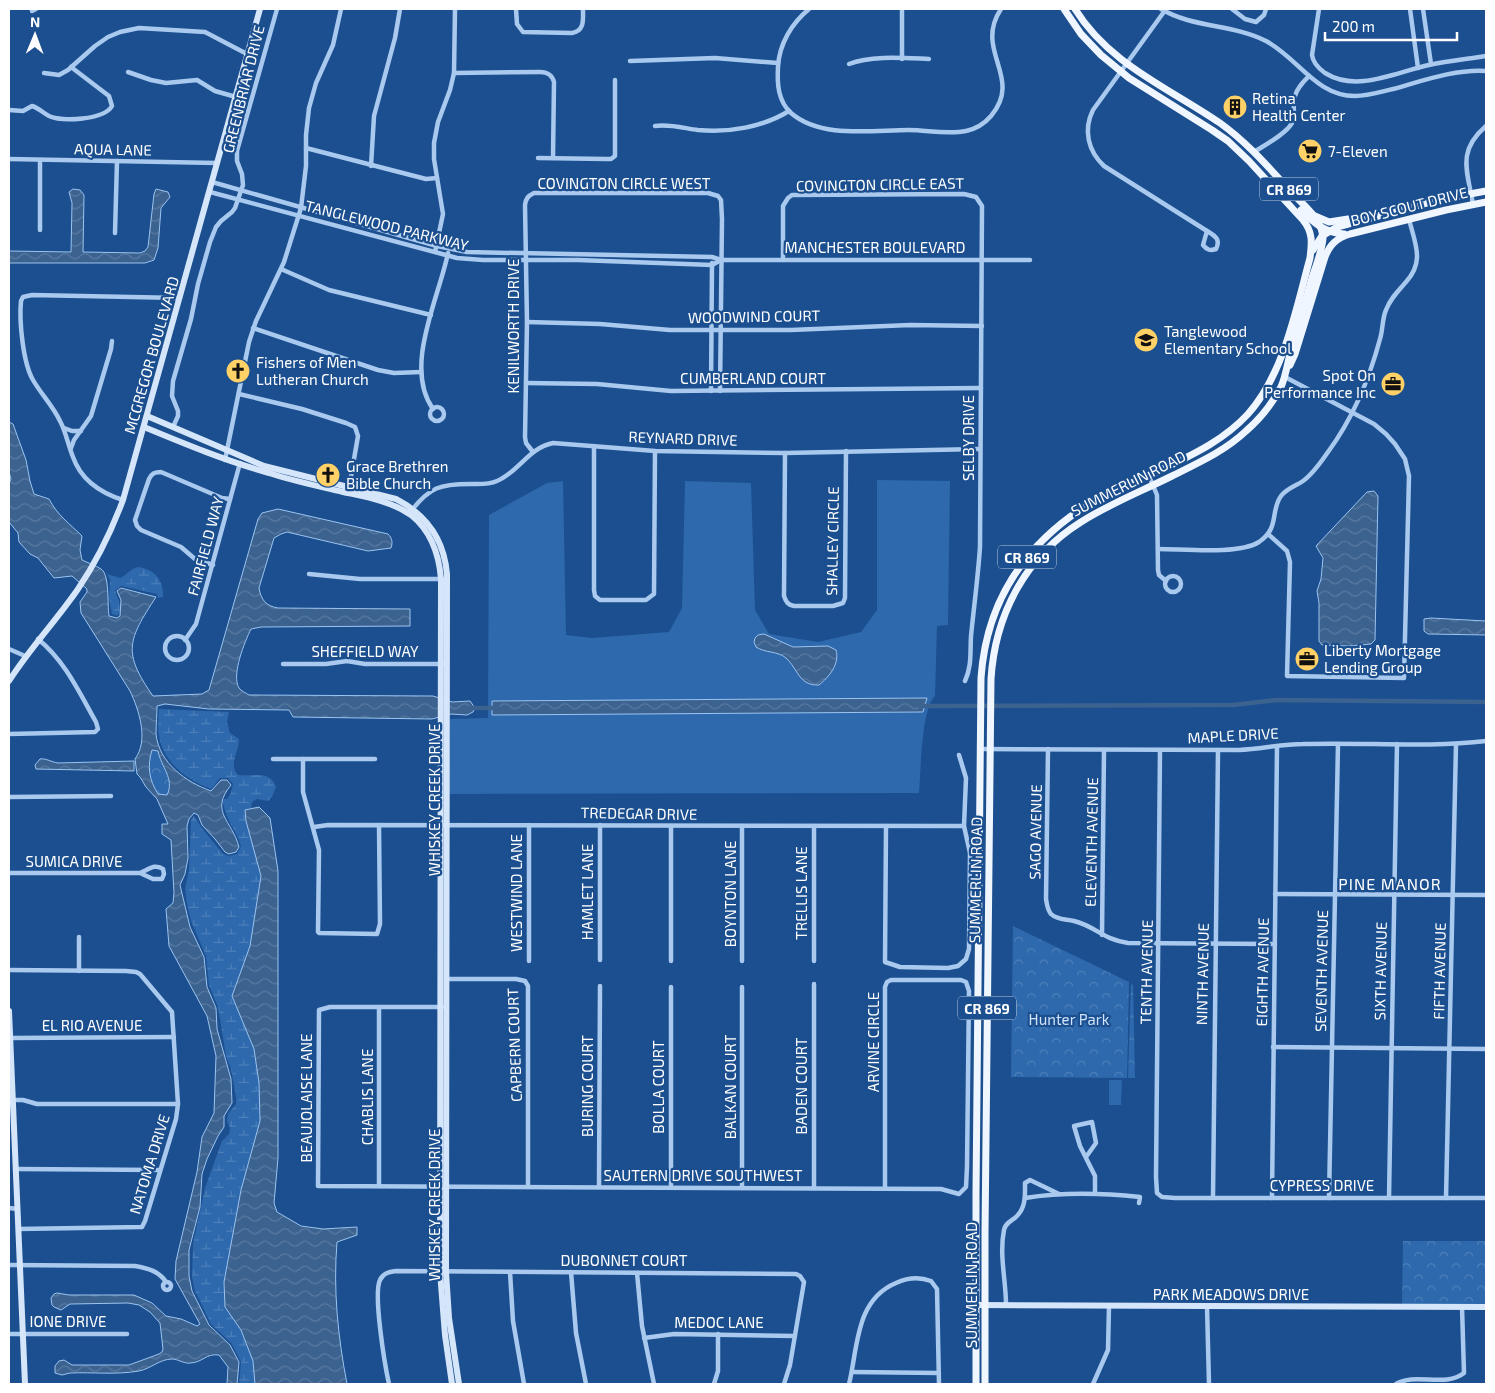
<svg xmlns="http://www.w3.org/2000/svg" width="1495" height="1393" font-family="'Exo 2',sans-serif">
<defs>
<pattern id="forest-crowns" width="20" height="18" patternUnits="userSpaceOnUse" patternTransform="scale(1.25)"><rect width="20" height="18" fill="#2e69ad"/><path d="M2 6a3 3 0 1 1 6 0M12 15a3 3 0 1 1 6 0" fill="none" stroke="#4d80b9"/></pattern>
<pattern id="wetland-marsh" width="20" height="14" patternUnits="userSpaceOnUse" patternTransform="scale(1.25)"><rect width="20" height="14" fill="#2e69ad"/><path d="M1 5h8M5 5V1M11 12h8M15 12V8" fill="none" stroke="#4d80b9"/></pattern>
<pattern id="water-waves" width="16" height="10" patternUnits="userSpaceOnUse" patternTransform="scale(1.25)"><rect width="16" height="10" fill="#3c6290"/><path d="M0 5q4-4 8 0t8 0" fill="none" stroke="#597aa1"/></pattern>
</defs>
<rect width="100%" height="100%" fill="#1b4f8f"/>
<!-- grass -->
<g fill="#2e69ad">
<path d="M877,480L950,481L948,625L937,626L935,696C921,709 921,772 919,793L449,794L450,719L488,718L489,515L547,483L563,481L566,635L592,638L669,632L682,608L685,481L751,483L755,610L769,634L818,642L861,632L877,610Z"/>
<path d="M1109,1080H1122L1121,1105H1109Z"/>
</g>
<!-- forest -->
<g fill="url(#forest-crowns)">
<path d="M152,750L158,751C161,767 175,778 167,796L158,794C149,780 147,766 152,750Z"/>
<path d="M1013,926L1129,982L1127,1078L1011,1077Z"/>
<path d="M1131,984L1133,985L1135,1078H1128Z"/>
<path d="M1403,1241H1486V1304H1402Z"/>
</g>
<!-- wetland -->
<g fill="url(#wetland-marsh)">
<path d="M138,567C155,569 164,581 163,597L158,598L157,594L121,586L115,591L119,601L120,612L117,616L112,614L109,598L110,580L107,574L120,578C127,575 131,568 138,567Z"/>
<path d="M159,709L229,712L227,722L230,733L239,739C239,752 228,764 238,775C253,777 270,769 276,787L272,797L268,801L257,799L252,802L251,808L245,810L246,821L261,876L250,946L232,996L254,1049L259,1083L260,1121L241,1190L224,1281L225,1307L241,1330L253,1361L255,1384H239L241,1362L232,1344L211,1324L195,1291L192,1278L193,1244L205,1188L222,1141L229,1134L230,1128L227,1121L228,1114L236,1104V1097L231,1069L226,1056L218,1007L209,985L206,956L191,921L187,904L185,889L189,870L191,820L194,816L201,827L223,854L229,856L237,854L241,846C237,831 225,819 223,802L224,799H227L231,793L233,784L228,778H220L211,789C187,780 163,762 159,736C157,727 159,717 159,709Z"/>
</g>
<!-- water -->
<g fill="url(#water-waves)" stroke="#9cc4f0" fill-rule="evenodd">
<path d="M73,189L80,190L84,195L83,252L140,253L145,251L148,247L154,194L156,189L168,192L170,197L161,208L158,248L154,260L145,263H9V251L71,252L72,203L69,192Z"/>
<path d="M9,422L13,424L26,460L30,481L34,494L49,499C58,516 69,523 82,536L80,550L82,560C88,563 95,565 101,569C110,575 107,603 109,616L117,618L120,616L121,600L117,591L121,588L156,597C128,640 122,652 153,696L202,694L209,690L258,519L262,513L278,509L388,534C392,538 393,542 391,548L368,551L287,532L281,534L274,538L259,588C261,600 266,606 278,608L410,609V626L261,627L251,629C245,641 231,675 239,688C241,691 246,693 249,695L433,696L452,702L470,701L475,708L473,712L467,715L451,714L432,719L293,717L289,710L209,709L165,704L157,706C157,715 156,724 156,734C159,763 186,782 211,791L221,780H227L231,785C209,812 232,820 239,847L236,852L229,854L225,852L215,839L202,825L198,815L194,813L189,819L187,826L188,858L185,874L180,885L190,927L204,957L207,987L216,1008L217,1029L231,1079L232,1103L224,1116V1127L218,1136L207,1159L202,1174L200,1207L189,1250V1276L192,1291L209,1325L230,1345L239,1362L237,1384H227L228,1367L219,1355C206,1353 202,1363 190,1363C184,1364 178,1359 172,1359C160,1359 150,1369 139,1371C116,1375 93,1372 70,1373L62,1375L55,1373V1366L59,1361L64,1360L72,1365H129L159,1354L162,1352L163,1349L160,1323L150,1312L139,1305L128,1303L70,1304L61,1310L54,1307L52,1305L51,1298L54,1294L57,1293L69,1295H134L152,1303L166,1316L181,1319L197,1326L200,1324L175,1279L176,1261L197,1172L202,1137L214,1113L216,1056L207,1016L169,946L166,909L173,903L174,893L171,840L162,834V824H168L157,799L146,787L140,777L137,774L135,759C149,740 139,710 130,691L81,613L80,602L87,592V589L72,576L54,578L38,558L30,554L19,542L18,533L9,522V483L11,479L9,472ZM152,750L158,751C161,767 175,779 167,795L158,794C149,780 147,766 152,750Z"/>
<path d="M1374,491L1378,496L1375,640L1371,644L1349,646L1322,645L1319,641V603L1317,591L1321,579L1323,558L1316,546L1367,492Z"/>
<path d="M1431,618L1486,621V635L1428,634L1424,631V619Z"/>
<path d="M764,634L793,647L828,646L836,650C840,664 829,677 819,685C799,686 798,669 786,658C778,651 765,653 756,647L754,642L755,638L758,635Z"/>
<path d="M927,698L923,712L492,715V701Z"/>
<path d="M40,759C46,758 51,762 58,763L134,761V771L36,769L35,765Z"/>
<path d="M259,807L270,818L278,871V1158L274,1203L277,1212L301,1226L323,1229L357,1227V1235L337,1242C333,1290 338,1337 347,1384H255L253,1361L241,1330L225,1307L224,1282L241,1190L260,1121L259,1083L254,1049L232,996L250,946L261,876L246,821L245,810Z"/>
</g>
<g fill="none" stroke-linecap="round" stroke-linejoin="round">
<!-- canal -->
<g stroke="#3c6290" stroke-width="4.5">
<path d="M920,706L1233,705L1276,700L1486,702"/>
<path d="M470,708H498"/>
</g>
<!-- street -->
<g stroke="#a9c9ee" stroke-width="4.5">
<path d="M516,9L517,24L523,32L572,33C585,31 583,19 583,9"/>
<path d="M809,9C792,23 779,44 778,67C777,84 778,101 791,113C821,139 872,130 909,130C927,130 947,135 966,131C975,129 985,123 991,116C1024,77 973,51 1001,9"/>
<path d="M902,9V59"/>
<path d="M1161,9C1193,28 1233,24 1266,41C1298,58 1316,96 1355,96C1368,96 1380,92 1393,89C1422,81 1455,69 1486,71"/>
<path d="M1166,9L1093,110C1083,130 1088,151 1104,166L1207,231"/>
<path d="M1232,9L1245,19L1256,22L1264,15L1266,9"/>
<path d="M1319,9L1312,55C1313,63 1318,68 1325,73C1357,93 1396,72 1429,65C1448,61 1467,59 1486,56"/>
<path d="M1410,9L1418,68"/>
<path d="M1423,9L1431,64"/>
<path d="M32,11L36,9"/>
<path d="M630,61L715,58L778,63"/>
<path d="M849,64C871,55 905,58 929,59"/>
<path d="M128,72L151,80L166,83L197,80L215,91L236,97"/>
<path d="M44,73L59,75L68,70L95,46L108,37L120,32L139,28L205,32L247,54"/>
<path d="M454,73L540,72C548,72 552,75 554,82L553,158"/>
<path d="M9,110L23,111L32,106C39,108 43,113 49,116C62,122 104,120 112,106L109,96L71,67"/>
<path d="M655,126C670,124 683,128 698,130C729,133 763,127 789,111"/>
<path d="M306,148L426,179L437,178"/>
<path d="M1254,152C1265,145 1286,134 1292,123C1296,115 1292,105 1295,96C1297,88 1303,82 1309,76"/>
<path d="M538,158L606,159H611L615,156V80"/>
<path d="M9,159L217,163"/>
<path d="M40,160V230"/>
<path d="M371,166L374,116L395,38L400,9"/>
<path d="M212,182L437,246L467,252L712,257L721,260H1030"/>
<path d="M210,192L457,258L483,260H578L712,265L721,260"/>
<path d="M1473,204C1467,170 1457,151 1486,126"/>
<path d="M1207,231C1215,236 1221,239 1216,249C1210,251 1207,250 1203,245Z"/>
<path d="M115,233L117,161"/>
<path d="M435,252L443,214L434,159V143L438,122L450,90L454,73L455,9"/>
<path d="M783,260V206L788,198L792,195L964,194L976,197L982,206L980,547C978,577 974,606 971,636C970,652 972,666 965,681"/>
<path d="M281,269L329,290L431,315"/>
<path d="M527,322L600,324L670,330H791L910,325L982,326"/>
<path d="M253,328L378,370L394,373L421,372"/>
<path d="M526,383L597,384L671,391L981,388"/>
<path d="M711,391L712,263"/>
<path d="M239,394L302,409L346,423L355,427L358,436L349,488"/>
<circle cx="437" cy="414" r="7"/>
<path d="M433,409C403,367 439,298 448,253"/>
<path d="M173,427L178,416V411L172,396L173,381L191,319L198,284L210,242L216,227L221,221L232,212L235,208L243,185L242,174L237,161V151L277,9"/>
<path d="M64,428L72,431H81"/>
<path d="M594,446V590L595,596L600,600H646L654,594L655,451"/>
<path d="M71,448L74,440L91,416L111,349L112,341"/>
<path d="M533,452L526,443L525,437L527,322L525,205C526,198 528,196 534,193H708L718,196L721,200L722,219L720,391"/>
<path d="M785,453L784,596C786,602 788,605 794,606H833L843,603L845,598L846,451"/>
<path d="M225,460L249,342L256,321L284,262L301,208L306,166V135L309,108L316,83L333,45L341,9"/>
<path d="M1149,476L1157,495L1158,570L1159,575L1166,581"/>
<path d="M123,500C101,493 81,480 73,457C68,445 66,432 60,421C53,406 41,394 33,380C23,363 19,321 21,301L23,297L32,295L180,298"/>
<path d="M411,511C430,487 440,484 470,484C479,484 488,485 497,481C519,472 528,448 553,443L655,451L785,453L980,449"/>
<path d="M1268,534L1287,551L1290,562L1287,676L1404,678L1409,476L1405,459L1395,444L1386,434L1374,424L1285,377"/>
<path d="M1158,549C1184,549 1238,555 1259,542C1280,528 1270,511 1281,496C1287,488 1296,486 1303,481C1313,474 1321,462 1328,452C1353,418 1369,380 1380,339C1383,330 1382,319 1386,310C1390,299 1398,291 1406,282C1425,261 1415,244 1409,219"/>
<path d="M213,565L195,559L181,547L141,530L137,526L135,520L149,479C152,473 155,472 161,472L222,498L230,499"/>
<path d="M309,574L360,579H442"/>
<circle cx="1173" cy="584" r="8"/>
<circle cx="177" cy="648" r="12"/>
<path d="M185,640L196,624L240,463"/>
<path d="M9,649L25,656"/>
<path d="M283,664H326L347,661L365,664H443"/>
<path d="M9,734L95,732L98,729L96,722C79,692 65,661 38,639"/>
<path d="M981,749L1239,750C1261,749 1282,744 1303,744C1364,742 1426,748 1486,741"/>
<path d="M1048,749L1046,899C1047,904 1047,909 1051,914C1057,920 1066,919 1074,921C1095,926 1104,940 1128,943L1275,944"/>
<path d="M1160,750L1156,1177L1157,1193L1162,1197L1175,1198H1486"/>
<path d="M273,759H375"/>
<path d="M303,759V792L319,850L318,932L319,933L377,934L380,924L379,825"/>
<path d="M9,797L111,796"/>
<path d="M671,826V961"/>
<path d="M886,826L885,962L900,967L948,968L958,966L966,959L969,949L970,853L964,826L966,778L959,755"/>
<path d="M314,827L328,825L964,826"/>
<path d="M9,873H140C148,870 155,863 163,869L164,874L162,879H153L140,873"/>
<path d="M1275,894L1486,895"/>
<path d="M1102,935L1104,750"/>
<path d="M79,937V971"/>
<path d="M600,960V825"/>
<path d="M529,961V825"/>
<path d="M742,961V826"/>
<path d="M814,961V826"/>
<path d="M9,970L126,971L136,972L140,974L172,1012L178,1104L176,1119L145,1221L142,1227L18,1229"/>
<path d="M446,979H516L525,981L528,986V1186"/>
<path d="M442,1007H330L319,1010L318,1186L941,1189L959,1194L966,1187L967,1167L969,991L966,982L961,980H891L887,982L885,987V1188"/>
<path d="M10,1038L174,1037"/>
<path d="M1273,1047L1486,1049"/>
<path d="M13,1100H23L37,1104H178"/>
<path d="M1086,1157L1096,1143L1092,1122L1074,1126L1080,1146L1095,1176V1193"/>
<path d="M16,1169L160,1170"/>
<path d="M379,1186V1007"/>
<path d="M599,1187L600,986"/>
<path d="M671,1187V987"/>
<path d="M742,1188V987"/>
<path d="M814,1188V984"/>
<path d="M1025,1198C1063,1192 1102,1193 1140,1197L1139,1203"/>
<path d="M1213,1198L1218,750"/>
<path d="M1272,1198L1277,747"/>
<path d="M1329,1198L1338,744"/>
<path d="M1389,1198L1397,744"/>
<path d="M1446,1198L1456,744"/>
<path d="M9,1208L18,1209"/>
<path d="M9,1265L135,1266C147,1268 159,1271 166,1282"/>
<path d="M510,1272L513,1321L524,1384"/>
<path d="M571,1272L576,1333L586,1384"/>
<path d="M637,1273L642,1326L654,1384"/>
<circle cx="167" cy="1286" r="4"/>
<path d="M1006,1305C1006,1280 999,1255 1004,1230C1005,1223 1012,1221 1017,1216C1026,1207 1025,1195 1025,1183L1030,1180L1059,1194"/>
<path d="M1207,1306L1209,1384"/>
<path d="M9,1334H127"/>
<path d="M644,1338L674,1334L795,1336"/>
<path d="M852,1372L939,1373"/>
<path d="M389,1384C385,1366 373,1294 380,1280C383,1273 389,1272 396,1271L796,1274L800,1276L804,1282L790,1365L784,1384"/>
<path d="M714,1384L718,1371V1334"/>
<path d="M849,1384C858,1348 855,1300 896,1283C907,1278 920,1277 931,1281L937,1289L939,1384"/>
<path d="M1093,1384L1108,1350L1109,1306"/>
<path d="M1396,1384C1415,1372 1445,1388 1464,1373L1462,1307"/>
</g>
<!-- secondary -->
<g stroke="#d6e6fa" stroke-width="6">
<path d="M147,416L264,466L396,499C427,515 444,540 447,574L446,1272L449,1318L459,1384"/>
<path d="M144,427C185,444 226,461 269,473C293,481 318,486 343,492C366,497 391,501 411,515C431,531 439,554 441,579L440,1272L445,1335L452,1384"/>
<path d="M9,681C30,648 56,621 78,589C97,561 111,532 123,500L260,9"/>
<path d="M9,1011L25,1384"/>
<path d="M976,1305L1486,1307"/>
</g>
<!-- primary -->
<g stroke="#f0f6ff" stroke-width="7">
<path d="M1301,210C1314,223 1325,233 1344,234"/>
<path d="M1315,216L1329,222L1348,219"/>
<path d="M1313,250L1322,236L1337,227L1438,200L1486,191"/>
<path d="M1290,365L1295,354L1325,257C1330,244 1337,238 1350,234L1446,210L1486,202"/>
<path d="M976,1384V1193L981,678C986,605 1020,550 1081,509C1104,494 1137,481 1163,469C1194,454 1224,440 1248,414C1284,374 1296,309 1310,258C1312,243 1313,232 1303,220L1249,161L1228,141L1212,130L1129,78L1101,55L1081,34L1064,9"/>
<path d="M985,1384V1232L991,679C995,615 1025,557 1081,522C1109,504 1142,491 1172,476C1198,463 1225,451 1246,431C1260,419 1272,404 1281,387C1287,373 1288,358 1293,343C1299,322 1306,300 1312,278C1316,265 1322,252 1323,238C1322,220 1306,207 1294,195C1271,170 1248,143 1220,123C1169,88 1109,64 1075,9"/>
</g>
</g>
<!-- icons -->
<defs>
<symbol id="building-disc" viewBox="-11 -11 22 22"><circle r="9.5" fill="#ffd166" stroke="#1b4f8f"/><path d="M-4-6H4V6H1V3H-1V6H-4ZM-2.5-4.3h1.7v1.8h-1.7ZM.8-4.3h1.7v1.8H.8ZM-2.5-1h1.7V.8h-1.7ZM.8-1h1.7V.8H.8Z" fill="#111"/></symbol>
<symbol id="supermarket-disc" viewBox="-11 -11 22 22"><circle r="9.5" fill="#ffd166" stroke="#1b4f8f"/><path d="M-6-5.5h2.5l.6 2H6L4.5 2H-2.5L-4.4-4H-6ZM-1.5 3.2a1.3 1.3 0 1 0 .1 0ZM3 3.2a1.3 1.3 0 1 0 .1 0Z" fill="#111"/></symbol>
<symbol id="school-disc" viewBox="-11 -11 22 22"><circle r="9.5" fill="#ffd166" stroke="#1b4f8f"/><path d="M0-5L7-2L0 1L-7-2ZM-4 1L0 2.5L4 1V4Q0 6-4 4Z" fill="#111"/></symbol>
<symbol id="church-disc" viewBox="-11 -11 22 22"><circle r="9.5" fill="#ffd166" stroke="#1b4f8f"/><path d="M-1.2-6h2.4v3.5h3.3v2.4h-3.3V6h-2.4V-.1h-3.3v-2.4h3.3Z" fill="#111"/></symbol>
<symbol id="office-disc" viewBox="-11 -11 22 22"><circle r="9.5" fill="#ffd166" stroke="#1b4f8f"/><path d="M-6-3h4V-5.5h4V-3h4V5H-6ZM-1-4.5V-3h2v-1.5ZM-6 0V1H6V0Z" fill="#111"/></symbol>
</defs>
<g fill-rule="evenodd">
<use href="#building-disc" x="1221" y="93" width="28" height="28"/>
<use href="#supermarket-disc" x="1296" y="137" width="28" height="28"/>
<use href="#school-disc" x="1132" y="326" width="28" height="28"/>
<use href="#church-disc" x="224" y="357" width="28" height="28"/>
<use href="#office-disc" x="1379" y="370" width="28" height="28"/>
<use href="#church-disc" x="314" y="461" width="28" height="28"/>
<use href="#office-disc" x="1293" y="645" width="28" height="28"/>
</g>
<g text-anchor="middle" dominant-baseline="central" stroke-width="4.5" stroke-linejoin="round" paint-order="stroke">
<!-- shield labels -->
<g fill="#1b4f8f" stroke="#bbcadd" stroke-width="1">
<rect x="1260" y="177.5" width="58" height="23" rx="4"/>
<rect x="998" y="545.5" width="58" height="23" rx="4"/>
<rect x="958" y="996.5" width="58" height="23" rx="4"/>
</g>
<g font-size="14" font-weight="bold" fill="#fff">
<text x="1289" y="189">CR 869</text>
<text x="1027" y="557">CR 869</text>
<text x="987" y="1008">CR 869</text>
</g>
<!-- street labels -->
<g font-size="15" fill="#fff" stroke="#1b4f8f">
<text transform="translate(243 89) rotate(-76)">GREENBRIAR DRIVE</text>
<text transform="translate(113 149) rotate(1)">AQUA LANE</text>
<text x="624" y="183">COVINGTON CIRCLE WEST</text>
<text transform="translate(880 184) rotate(-1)">COVINGTON CIRCLE EAST</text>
<text transform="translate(1409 206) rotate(-14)">BOY SCOUT DRIVE</text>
<text transform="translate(387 225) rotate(14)">TANGLEWOOD PARKWAY</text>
<text x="875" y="247">MANCHESTER BOULEVARD</text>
<text transform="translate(754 316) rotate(-1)">WOODWIND COURT</text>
<text transform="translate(513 326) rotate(-90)">KENILWORTH DRIVE</text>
<text transform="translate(151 355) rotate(-74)">MCGREGOR BOULEVARD</text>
<text x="753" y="378">CUMBERLAND COURT</text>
<text transform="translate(683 438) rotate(2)">REYNARD DRIVE</text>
<text transform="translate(968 438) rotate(-90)">SELBY DRIVE</text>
<text transform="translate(1128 483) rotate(-27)">SUMMERLIN ROAD</text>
<text transform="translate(832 541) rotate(-89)">SHALLEY CIRCLE</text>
<text transform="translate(205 546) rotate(-75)">FAIRFIELD WAY</text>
<text x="365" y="651">SHEFFIELD WAY</text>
<text transform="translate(1233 735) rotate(-3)">MAPLE DRIVE</text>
<text transform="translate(434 800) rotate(-90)">WHISKEY CREEK DRIVE</text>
<text transform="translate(639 813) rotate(1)">TREDEGAR DRIVE</text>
<text transform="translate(1035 832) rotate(-89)">SAGO AVENUE</text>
<text transform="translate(1091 842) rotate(-89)">ELEVENTH AVENUE</text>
<text x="74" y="861">SUMICA DRIVE</text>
<text transform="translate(975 880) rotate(-89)">SUMMERLIN ROAD</text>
<text transform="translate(587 892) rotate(-90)">HAMLET LANE</text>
<text transform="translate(516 893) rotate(-90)">WESTWIND LANE</text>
<text transform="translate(801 893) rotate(-90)">TRELLIS LANE</text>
<text transform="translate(730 894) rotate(-90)">BOYNTON LANE</text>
<text transform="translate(1321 971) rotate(-89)">SEVENTH AVENUE</text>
<text transform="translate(1380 971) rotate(-89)">SIXTH AVENUE</text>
<text transform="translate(1439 971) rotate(-89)">FIFTH AVENUE</text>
<text transform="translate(1146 972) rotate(-89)">TENTH AVENUE</text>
<text transform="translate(1262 972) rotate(-89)">EIGHTH AVENUE</text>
<text transform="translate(1202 974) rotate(-89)">NINTH AVENUE</text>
<text x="92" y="1025">EL RIO AVENUE</text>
<text transform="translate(873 1042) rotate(-90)">ARVINE CIRCLE</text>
<text transform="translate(514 1045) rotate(-92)">CAPBERN COURT</text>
<text transform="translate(587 1086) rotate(-90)">BURING COURT</text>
<text transform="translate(801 1086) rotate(-90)">BADEN COURT</text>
<text transform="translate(658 1087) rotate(-90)">BOLLA COURT</text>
<text transform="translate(730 1087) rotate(-90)">BALKAN COURT</text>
<text transform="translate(367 1097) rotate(-90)">CHABLIS LANE</text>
<text transform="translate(306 1098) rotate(-90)">BEAUJOLAISE LANE</text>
<text transform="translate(149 1164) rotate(-73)">NATOMA DRIVE</text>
<text x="703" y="1175">SAUTERN DRIVE SOUTHWEST</text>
<text x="1322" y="1185">CYPRESS DRIVE</text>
<text transform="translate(434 1205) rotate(-90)">WHISKEY CREEK DRIVE</text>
<text x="624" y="1260">DUBONNET COURT</text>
<text transform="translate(971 1285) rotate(-90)">SUMMERLIN ROAD</text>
<text x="1231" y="1294">PARK MEADOWS DRIVE</text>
<text x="68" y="1321">IONE DRIVE</text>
<text x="719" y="1322">MEDOC LANE</text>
</g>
<!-- poi labels -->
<g font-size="15" fill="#fff" stroke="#1b4f8f" text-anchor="start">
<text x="1252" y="98">Retina<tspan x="1252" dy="17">Health Center</tspan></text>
<text x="1328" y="151">7-Eleven</text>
<text x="1164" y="331">Tanglewood<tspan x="1164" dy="17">Elementary School</tspan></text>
<text x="256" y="362">Fishers of Men<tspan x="256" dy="17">Lutheran Church</tspan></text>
<text x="1376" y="375" text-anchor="end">Spot On<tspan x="1376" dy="17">Performance Inc</tspan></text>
<text x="346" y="466">Grace Brethren<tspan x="346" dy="17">Bible Church</tspan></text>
<text x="1324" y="650">Liberty Mortgage<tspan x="1324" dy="17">Lending Group</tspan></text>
</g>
<!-- park labels -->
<g font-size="15" fill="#cfe3fa" stroke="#1b4f8f">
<text x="1069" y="1019">Hunter Park</text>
</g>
<!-- neighbourhood labels -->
<g font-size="16" letter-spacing="1" fill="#fff" stroke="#1b4f8f">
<text x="1390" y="883">PINE MANOR</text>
</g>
</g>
<!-- border -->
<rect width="1495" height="1393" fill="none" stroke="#ffffff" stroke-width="20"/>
<!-- north arrow -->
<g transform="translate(35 35) rotate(1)" stroke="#1b4f8f" stroke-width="4" paint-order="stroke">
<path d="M0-4L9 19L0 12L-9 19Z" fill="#ffffff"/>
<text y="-8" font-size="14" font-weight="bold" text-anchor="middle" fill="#ffffff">N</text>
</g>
<!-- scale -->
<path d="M1325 32v8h132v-8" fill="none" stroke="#ffffff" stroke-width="2.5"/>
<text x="1332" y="32" font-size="15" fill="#ffffff" stroke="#1b4f8f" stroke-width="4" paint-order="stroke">200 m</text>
</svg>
